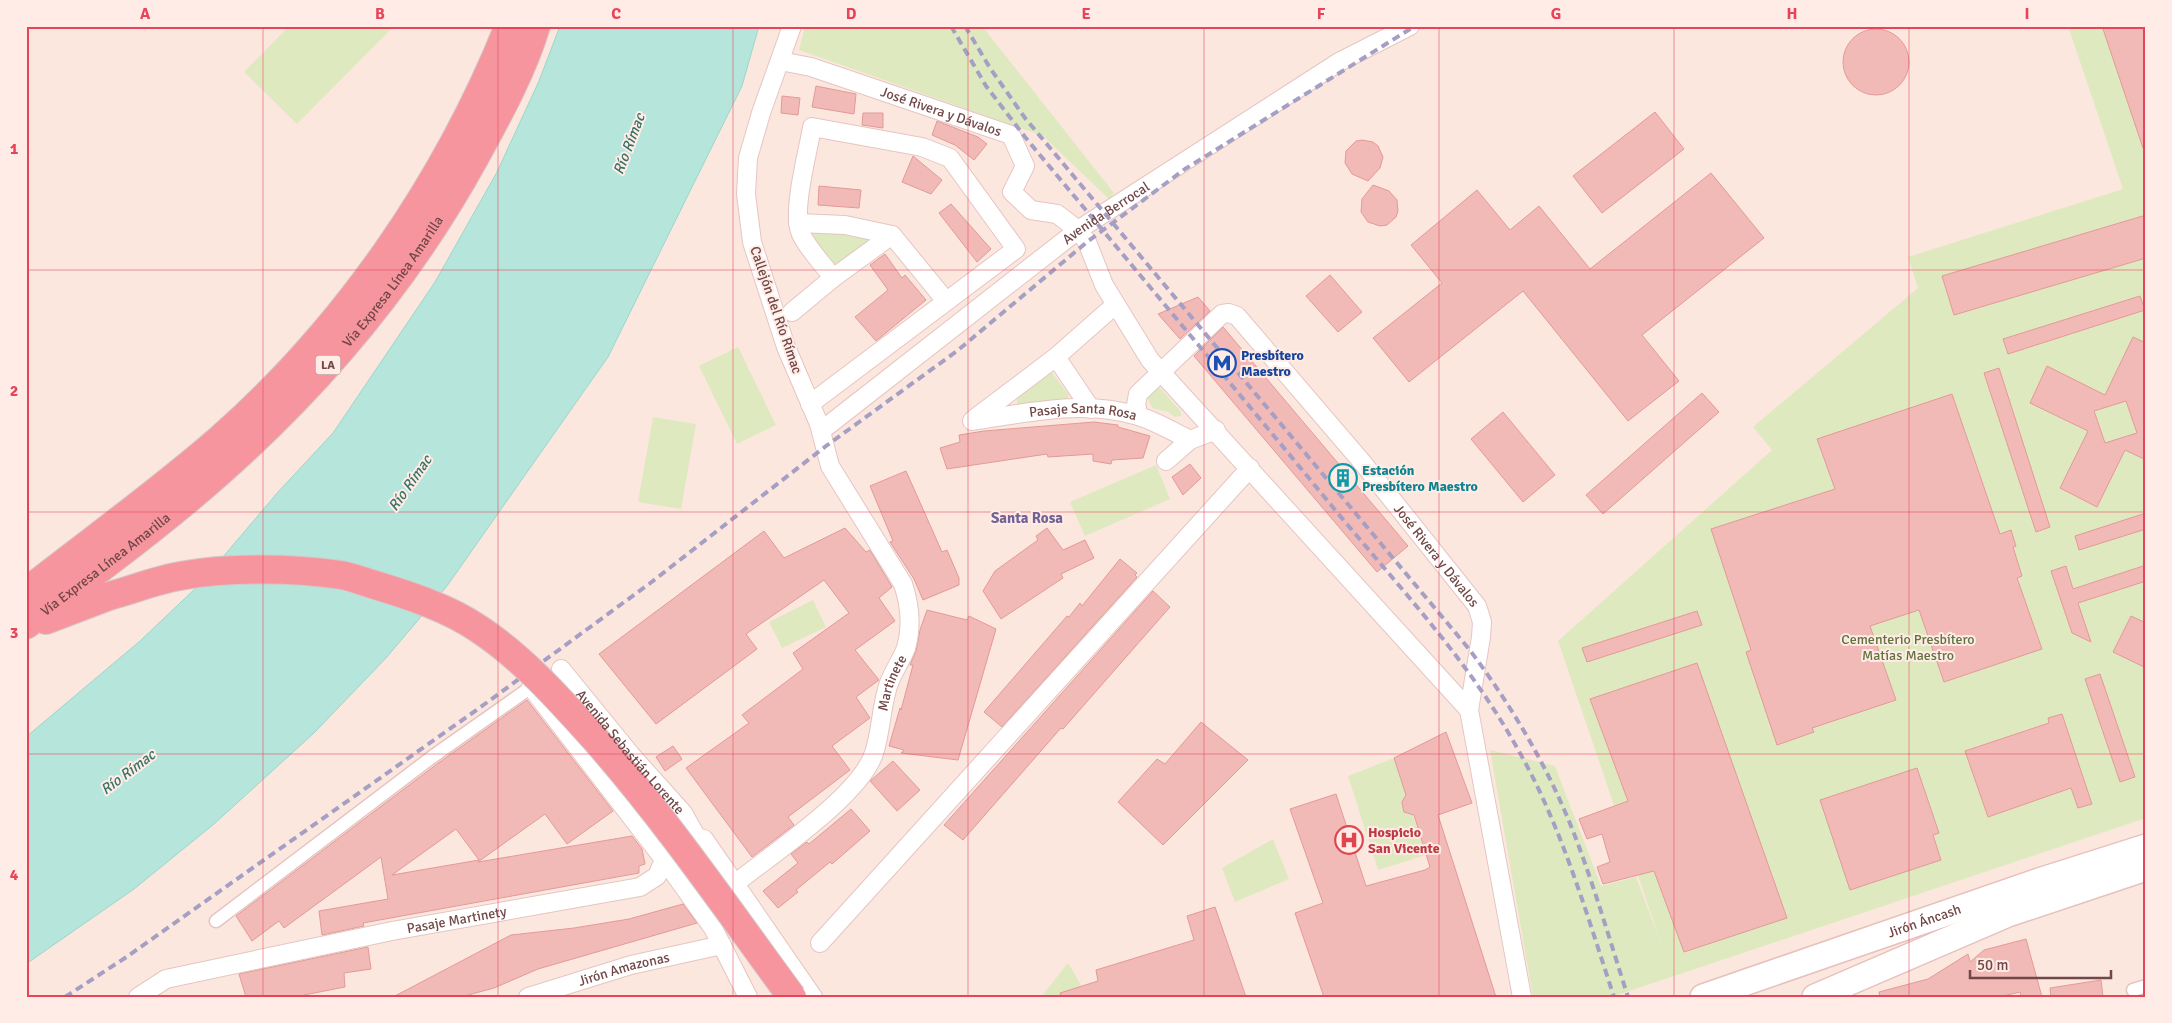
<svg xmlns="http://www.w3.org/2000/svg" width="2172" height="1023" font-family="Signika,sans-serif">
<rect width="100%" height="100%" fill="#fce7df"/>
<!-- green -->
<g fill="#dfe9bf">
<path d="M289,26H394L297,124L244,72Z"/>
<path d="M805,26H982L1114,193L1109,199L1043,136L799,50Z"/>
<path d="M2068,26H2146V818L1611,997H1533L1490,750L1555,766L1601,886L1636,877L1662,946L1558,641L1772,450L1753,427L1918,288L1908,257L2123,189Z"/>
<path d="M798,223L892,235L833,278Z"/>
<path d="M738,347L776,425L737,444L699,366Z"/>
<path d="M1047,373H1052L1069,395L1066,403L1017,406V397Z"/>
<path d="M1157,388L1161,389L1181,412V416L1175,417L1168,412L1152,408L1147,396Z"/>
<path d="M653,417L696,424L681,509L638,502Z"/>
<path d="M1156,465L1170,499L1085,536L1070,502Z"/>
<path d="M813,600L826,627L782,648L769,622Z"/>
<path d="M1394,758L1426,855L1378,870L1348,776Z"/>
<path d="M1273,839L1289,879L1235,902L1222,868Z"/>
<path d="M1068,963L1088,997H1041Z"/>
</g>
<!-- water -->
<path fill="#b5e5db" stroke="#9bd7cb" d="M560,26H759L742,86L608,357L447,586L386,658L314,733L214,824L134,889L26,964V737L140,641L200,584L278,492L333,433L435,282L497,172L539,81Z"/>
<!-- building -->
<g fill="#f1bab7" stroke="#e49998" fill-rule="evenodd">
<path d="M2102,26H2143L2146,36V148H2143Z"/>
<circle cx="1876" cy="62" r="33"/>
<path d="M816,86L856,94L854,114L812,107Z"/>
<path d="M782,96L800,98L798,115L781,113Z"/>
<path d="M1655,112L1684,149L1602,213L1573,176Z"/>
<path d="M863,113H883V128L862,125Z"/>
<path d="M937,121L978,137L987,144L974,160L955,145L932,135Z"/>
<path d="M1362,140L1373,142L1378,146L1383,157L1380,168L1368,181L1352,174L1345,163L1346,151L1356,141Z"/>
<path d="M913,156L942,180L931,194L902,182Z"/>
<path d="M1711,173L1764,238L1642,335L1679,381L1628,421L1523,291L1409,382L1373,338L1442,283L1411,245L1477,190L1510,230L1539,206L1590,269Z"/>
<path d="M1373,185L1389,191L1397,200L1398,211L1396,217L1387,225L1380,226L1368,222L1361,212L1362,199Z"/>
<path d="M819,186L861,190L859,208L818,205Z"/>
<path d="M951,204L991,249L977,262L939,213Z"/>
<path d="M2146,215V258L1954,315L1942,276Z"/>
<path d="M885,254L902,278L905,275L926,300L876,341L855,317L888,290L870,265Z"/>
<path d="M1330,275L1362,312L1338,332L1306,296Z"/>
<path d="M2140,296L2145,310L2008,354L2003,339Z"/>
<path d="M1198,297L1210,311L1180,339L1158,314Z"/>
<path d="M1223,327L1408,546L1377,572L1194,356Z"/>
<path d="M2133,337L2146,343V460L2125,450L2097,507L2060,488L2088,431L2030,403L2047,366L2105,395ZM2126,401L2137,433L2105,443L2094,411Z"/>
<path d="M1999,368L2050,527L2036,532L1984,373Z"/>
<path d="M1702,393L1719,412L1603,514L1586,495Z"/>
<path d="M1952,394L2000,534L2011,530L2016,546L2013,547L2022,576L2017,578L2042,649L1944,682L1919,610L1870,626L1896,700L1812,728L1814,732L1777,745L1746,652L1751,650L1711,529L1835,489L1817,439Z"/>
<path d="M1503,412L1555,475L1523,502L1471,439Z"/>
<path d="M1094,422L1118,425V427L1150,436L1143,458L1112,460L1111,464L1093,461V454L1048,457L1047,454L947,469L940,448L960,442L959,435L984,431Z"/>
<path d="M1190,464L1201,478L1183,495L1172,477Z"/>
<path d="M906,471L942,552L947,550L959,578V585L923,600L914,579L890,542L893,541L870,486Z"/>
<path d="M2146,513V529L2079,550L2075,536Z"/>
<path d="M845,528L866,552L870,550L892,587L879,598L895,621L855,650L879,680L856,697L870,718L832,746L850,770L788,817L794,825L752,857L686,768L749,723L742,715L803,669L793,653L849,613L824,580L746,634L757,649L656,724L599,654L764,531L784,558Z"/>
<path d="M1047,528L1063,550L1085,540L1094,558L1061,574L1063,578L1001,619L983,591L995,571L1038,540L1036,536Z"/>
<path d="M1120,559L1137,573L1135,575L1137,577L1002,727L984,712L1067,616L1069,617L1080,603L1082,606Z"/>
<path d="M2146,565V581L2078,603L2091,642L2072,633L2051,571L2066,566L2073,589Z"/>
<path d="M1153,591L1170,607L1077,713L1063,729L1061,728L963,840L944,825Z"/>
<path d="M927,610L967,620L969,616L996,629L958,760L901,753L904,750L889,746L900,708L901,710L913,665H910L916,651L920,630Z"/>
<path d="M1697,611L1702,625L1587,662L1582,648Z"/>
<path d="M2131,616L2146,623V668L2113,652Z"/>
<path d="M1697,663L1787,918L1684,952L1654,871L1603,884L1597,867L1610,862L1602,834L1587,839L1579,819L1628,801L1590,699Z"/>
<path d="M2100,674L2135,777L2120,782L2085,679Z"/>
<path d="M527,700L613,811L567,844L545,814L478,862L632,836L642,849L645,864L639,866V873L363,923L364,926L322,935L319,911L388,899L381,857L284,928L279,921L252,941L236,916L437,764ZM456,829L479,860L392,875Z"/>
<path d="M2062,714L2092,804L2078,808L2071,788L1988,817L1965,751L2049,723L2048,718Z"/>
<path d="M1201,722L1248,760L1163,845L1118,802L1157,759L1165,764Z"/>
<path d="M1446,732L1472,803L1438,815L1496,997H1324L1295,913L1323,903L1290,809L1336,794L1366,886L1425,870L1430,867L1414,815L1404,812L1403,808L1402,802L1406,795L1394,758Z"/>
<path d="M673,746L682,759L665,771L656,757Z"/>
<path d="M893,761L920,790L897,811L870,781Z"/>
<path d="M1917,768L1939,833L1933,835L1941,860L1850,890L1820,800Z"/>
<path d="M851,809L870,831L832,864L830,862L796,890L798,892L778,908L763,891L798,863L791,854L807,842L809,844Z"/>
<path d="M683,904L697,923L538,969L494,988L461,997H393L511,935L574,928L629,919Z"/>
<path d="M1215,907L1246,997H1061L1060,993L1098,981L1096,970L1194,940L1187,916Z"/>
<path d="M2026,939L2042,997H2021L2020,992L1999,997H1880L1879,992L1928,979L1968,954L1970,962L1984,950Z"/>
<path d="M368,947L371,969L344,973L345,987L304,995V997H246L239,974Z"/>
<path d="M2101,980L2103,997H2051L2050,988Z"/>
</g>
<g fill="none" stroke-linecap="round" stroke-linejoin="round">
<defs>
<g id="pedestrian">
<path d="M216,921L432,757L537,683"/>
<path d="M2133,990L2146,986"/>
</g>
<g id="minor">
<path id="s1" d="M780,61L811,67L1011,135L1025,166L1012,192L1031,210L1057,214L1078,230L1087,242L1104,285L1150,360L1469,710"/>
<path d="M798,223L845,225L892,235L946,301"/>
<path d="M792,312L833,278L892,235"/>
<path d="M1056,357L1091,409"/>
<path d="M810,404L1016,249L950,158L922,147L812,127C808,153 791,212 801,234C808,249 823,264 833,278"/>
<path id="s2" d="M1139,416L1136,405L1138,394L1222,314L1229,313L1237,316L1362,462L1477,606L1482,622L1481,637L1469,710L1522,997"/>
<path d="M974,419L1056,357L1115,305"/>
<path id="s3" d="M972,421C1027,413 1084,399 1138,416C1156,421 1173,432 1190,440"/>
<path id="s4" d="M821,431L1078,230L1339,62L1410,26"/>
<path d="M1166,461L1190,440L1216,430"/>
<path id="s5" d="M561,669L631,755L683,813L696,836"/>
<path d="M531,687L663,858L713,928L748,997"/>
<path id="s6" d="M736,883C772,854 861,795 874,753C881,732 881,708 888,686C892,673 901,661 906,648C912,627 910,605 903,584L830,466L819,424L786,347L752,242L746,194L748,158L761,113L792,26"/>
<path d="M820,943L1250,468"/>
<path id="s7" d="M138,997L166,979L392,931L640,887L657,876L670,846L686,836L704,839L813,997"/>
<path id="s8" d="M528,997L631,965L722,945"/>
</g>
<g id="secondary">
<path id="s9" d="M1703,997L2039,881L2146,847"/>
<path d="M1815,997L2008,914L2146,868"/>
</g>
<g id="motorway">
<path d="M26,592C91,541 158,493 220,439C346,328 446,183 509,26"/>
<path d="M46,620L109,596"/>
<path id="s10" d="M26,625C89,576 155,529 215,476C320,384 408,279 475,157C498,115 522,72 536,26"/>
</g>
</defs>
<!-- pedestrian casing -->
<use href="#pedestrian" stroke="#e5c5c1" stroke-width="15"/>
<!-- minor casing -->
<use href="#minor" stroke="#e5c5c1" stroke-width="20"/>
<!-- secondary casing -->
<use href="#secondary" stroke="#e7c0bc" stroke-width="28"/>
<!-- motorway casing -->
<use href="#motorway" stroke="#d5c8c8" stroke-width="30"/>
<!-- pedestrian -->
<use href="#pedestrian" stroke="#fff" stroke-width="12"/>
<!-- minor -->
<use href="#minor" stroke="#fff" stroke-width="18"/>
<!-- secondary -->
<use href="#secondary" stroke="#fff" stroke-width="25"/>
<!-- motorway -->
<use href="#motorway" stroke="#f7959f" stroke-width="28"/>
<!-- rail -->
<g stroke="#a69fc4" stroke-width="4" stroke-dasharray="8 5" stroke-linecap="butt">
<path d="M951,26L986,86L1025,137C1129,262 1233,386 1336,511C1399,587 1468,660 1516,746C1561,824 1586,912 1614,997"/>
<path d="M965,26L990,68L1025,118L1469,649C1511,705 1547,765 1573,831C1594,885 1610,941 1628,997"/>
<path d="M65,997L125,958L478,709L649,584L826,446L957,351L1087,242L1185,169L1415,26"/>
</g>
<defs>
<path id="motorway-bridge" d="M109,596C132,590 156,580 180,576C227,567 294,568 341,575C353,577 364,582 375,585C411,596 448,608 479,629C524,659 560,700 596,740C667,821 728,910 792,997"/>
</defs>
<!-- motorway-bridge casing -->
<use href="#motorway-bridge" stroke="#d5c8c8" stroke-width="30" stroke-linecap="butt"/>
<!-- motorway-bridge -->
<use href="#motorway-bridge" stroke="#f7959f" stroke-width="28"/>
</g>
<!-- grid -->
<path fill="none" stroke="#e74359" stroke-width="1" stroke-opacity="0.55" d="M263,26V997M498,26V997M733,26V997M968,26V997M1204,26V997M1439,26V997M1674,26V997M1909,26V997M26,270H2146M26,512H2146M26,754H2146"/>
<!-- icons -->
<defs>
<symbol id="metro-ring" viewBox="-11 -11 22 22"><circle r="9.5" fill="#ffece6" stroke="#1a4fb4" stroke-width="1.5"/><path d="M-5.5 5V-5H-3L0 0L3-5H5.5V5H3V-.5L0 4L-3-.5V5Z" fill="#1a4fb4"/></symbol>
<symbol id="building-ring" viewBox="-11 -11 22 22"><circle r="9.5" fill="#ffece6" stroke="#0f9aa8" stroke-width="1.5"/><path d="M-4-6H4V6H1V3H-1V6H-4ZM-2.5-4.3h1.7v1.8h-1.7ZM.8-4.3h1.7v1.8H.8ZM-2.5-1h1.7V.8h-1.7ZM.8-1h1.7V.8H.8Z" fill="#0f9aa8"/></symbol>
<symbol id="hospital-ring" viewBox="-11 -11 22 22"><circle r="9.5" fill="#ffece6" stroke="#e0444e" stroke-width="1.5"/><path d="M-5-5h3v3.5h4V-5h3V5h-3V1.5h-4V5h-3Z" fill="#e0444e"/></symbol>
</defs>
<g fill-rule="evenodd">
<use href="#metro-ring" x="1206" y="347" width="32" height="32"/>
<use href="#building-ring" x="1327" y="462" width="32" height="32"/>
<use href="#hospital-ring" x="1333" y="824" width="32" height="32"/>
</g>
<g text-anchor="middle" dominant-baseline="central" stroke-width="4" stroke-linejoin="round" paint-order="stroke">
<!-- shield labels -->
<rect fill="#ffece6" stroke="#9c7877" stroke-width="1" x="315.5" y="355.5" width="25" height="19" rx="4"/>
<g font-size="12" font-weight="bold" fill="#724747">
<text x="328" y="365">LA</text>
</g>
<!-- street labels -->
<g font-size="14" fill="#724747" stroke="#ffece6">
<text stroke="none"><textPath href="#s1" startOffset="169">José Rivera y Dávalos</textPath></text>
<text stroke="none"><textPath href="#s4" startOffset="359">Avenida Berrocal</textPath></text>
<text stroke="none"><textPath href="#s10" startOffset="505">Vía Expresa Línea Amarilla</textPath></text>
<text transform="translate(776 310) rotate(71)">Callejón del Río Rímac</text>
<text stroke="none"><textPath href="#s3" startOffset="112">Pasaje Santa Rosa</textPath></text>
<text stroke="none"><textPath href="#s2" startOffset="466">José Rivera y Dávalos</textPath></text>
<text stroke="none"><textPath href="#s10" startOffset="100">Vía Expresa Línea Amarilla</textPath></text>
<text stroke="none"><textPath href="#s6" startOffset="264">Martinete</textPath></text>
<text stroke="none"><textPath href="#s5" startOffset="108">Avenida Sebastián Lorente</textPath></text>
<text stroke="none"><textPath href="#s7" startOffset="330">Pasaje Martinety</textPath></text>
<text stroke="none"><textPath href="#s9" startOffset="234">Jirón Áncash</textPath></text>
<text stroke="none"><textPath href="#s8" startOffset="100">Jirón Amazonas</textPath></text>
</g>
<!-- transit labels -->
<g font-size="14" font-weight="bold" fill="#164399" stroke="#ffece6" text-anchor="start">
<text x="1241" y="355">Presbítero<tspan x="1241" dy="16">Maestro</tspan></text>
</g>
<!-- culture labels -->
<g font-size="14" font-weight="bold" fill="#0d838f" stroke="#ffece6" text-anchor="start">
<text x="1362" y="470">Estación<tspan x="1362" dy="16">Presbítero Maestro</tspan></text>
</g>
<!-- park labels -->
<g font-size="14" fill="#60733d" stroke="#ffece6">
<text x="1908" y="639">Cementerio Presbítero<tspan x="1908" dy="16">Matías Maestro</tspan></text>
</g>
<!-- health labels -->
<g font-size="14" font-weight="bold" fill="#be3a42" stroke="#ffece6" text-anchor="start">
<text x="1368" y="832">Hospicio<tspan x="1368" dy="16">San Vicente</tspan></text>
</g>
<!-- water labels -->
<g font-size="15" font-style="italic" fill="#397266" stroke="#ffece6">
<text transform="translate(629 144) rotate(-69)">Río Rímac</text>
<text transform="translate(410 483) rotate(-55)">Río Rímac</text>
<text transform="translate(128 772) rotate(-37)">Río Rímac</text>
</g>
<!-- neighbourhood labels -->
<g font-size="15" font-weight="bold" fill="#726396" stroke="#ffece6">
<text x="1027" y="518">Santa Rosa</text>
</g>
</g>
<!-- border -->
<rect width="2172" height="1023" fill="none" stroke="#ffece6" stroke-width="55"/>
<!-- scale -->
<path d="M1970 970v8h141v-8" fill="none" stroke="#724747" stroke-width="2.5"/>
<text x="1977" y="970" font-size="15" fill="#724747" stroke="#ffece6" stroke-width="4" paint-order="stroke">50 m</text>
<rect x="28" y="28" width="2116" height="968" fill="none" stroke="#e74359" stroke-width="2"/>
<g font-size="16" text-anchor="middle" font-weight="bold" fill="#e74359">
<text x="145" y="19">A</text>
<text x="380" y="19">B</text>
<text x="616" y="19">C</text>
<text x="851" y="19">D</text>
<text x="1086" y="19">E</text>
<text x="1321" y="19">F</text>
<text x="1556" y="19">G</text>
<text x="1792" y="19">H</text>
<text x="2027" y="19">I</text>
<text x="14" y="154">1</text>
<text x="14" y="396">2</text>
<text x="14" y="638">3</text>
<text x="14" y="880">4</text>
</g>
</svg>
